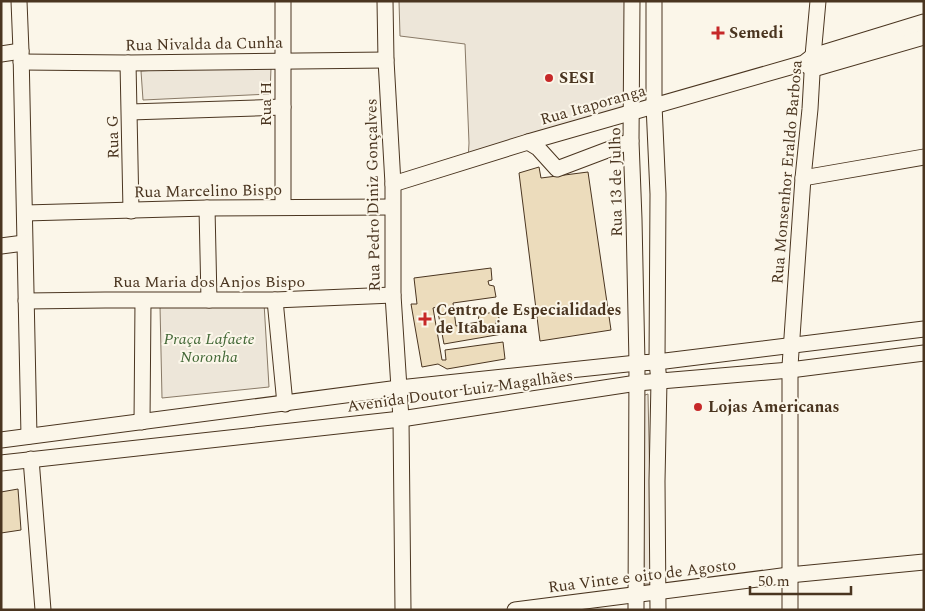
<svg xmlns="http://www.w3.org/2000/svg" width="925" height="611" font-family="Spectral,serif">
<rect width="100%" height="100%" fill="#fbf6e9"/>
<!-- green -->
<g fill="#ede6d9" stroke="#887966">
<path d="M399,1H632V112L468,161L469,143L465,44L400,36Z"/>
<path d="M202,67L271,68L270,94L143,100L141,71Z"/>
<path d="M264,303L269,387L162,398L160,306Z"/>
<path d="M648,394L652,584H644L642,396Z"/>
</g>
<!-- building -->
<g fill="#ecdcbc" stroke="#4a3520">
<path d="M539,167L541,178L588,172L611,330L540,341L519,173Z"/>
<path d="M491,268L492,280L488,281L489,285L494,286L496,297L453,303L456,326L478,322L479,315L498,311L499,319L496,320V325H501L502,334L444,344L437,307L433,308L442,360H446L445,350L503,342L505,359L447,369L438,364L422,367L411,304H417L414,278Z"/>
<path d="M18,489L21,530L1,533V492Z"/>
</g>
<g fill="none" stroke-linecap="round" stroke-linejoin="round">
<defs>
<g id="minor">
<path d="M19,1L21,51L29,436"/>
<path d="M385,1L386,60L393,184V295L401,419L403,610"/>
<path d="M632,1L631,141L634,219L637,363L636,610"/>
<path d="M654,1V105L658,194L657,362L659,381L657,481L658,610"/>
<path d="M1,54L21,51"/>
<path d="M21,62L128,63L386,60"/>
<path d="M128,63L131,211"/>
<path d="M806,65L813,69L924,37"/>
<path d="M130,112L283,107"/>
<path d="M528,142L538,148L557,169L631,141"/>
<path d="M803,178L924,157"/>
<path d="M393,184L528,142L804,63L813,56L924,22"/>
<path d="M283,207V1"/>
<path d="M207,208L209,300"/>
<path d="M25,213L207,208L392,207"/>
<path d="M1,246L24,243"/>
<path d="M275,300L285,404"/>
<path d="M26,301L105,300H275L393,295"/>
<path d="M142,422L143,301"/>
<path d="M1,440L399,388L637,363L657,362L924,329"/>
<path d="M31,459L43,610"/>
<path d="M1,463L401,419L637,383L790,370L924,353"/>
<path d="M515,610L789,575L924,562"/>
<path d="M790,610V366L803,178L810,109L813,56L818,1"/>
</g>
</defs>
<!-- minor casing -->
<use href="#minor" stroke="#4a3520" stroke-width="17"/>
<!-- minor -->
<use href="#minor" stroke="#fbf6e9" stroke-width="15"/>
</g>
<!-- markers -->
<g fill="#c62828" stroke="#fbf6e9" stroke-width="2">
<path d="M715.5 25.5h5v5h5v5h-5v5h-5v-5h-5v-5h5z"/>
<circle cx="549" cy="78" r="5"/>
<path d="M422.5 311.5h5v5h5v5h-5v5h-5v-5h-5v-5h5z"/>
<circle cx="698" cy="407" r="5"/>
</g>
<g text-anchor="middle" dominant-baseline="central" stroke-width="4" stroke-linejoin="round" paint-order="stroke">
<!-- poi labels -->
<g font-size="16" font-weight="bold" fill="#4a3520" stroke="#fbf6e9" text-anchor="start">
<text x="729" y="33">Semedi</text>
<text x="559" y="78">SESI</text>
<text x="436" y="310">Centro de Especialidades<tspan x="436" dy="18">de Itabaiana</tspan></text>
<text x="708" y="407">Lojas Americanas</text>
</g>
<!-- street labels -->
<g font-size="16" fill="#4a3520" stroke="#fbf6e9">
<text transform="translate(204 44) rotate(-1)">Rua Nivalda da Cunha</text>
<text transform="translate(266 104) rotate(-90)">Rua H</text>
<text transform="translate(593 105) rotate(-16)">Rua Itaporanga</text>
<text transform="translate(113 137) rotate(-91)">Rua G</text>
<text transform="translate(787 172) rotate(-85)">Rua Monsenhor Eraldo Barbosa</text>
<text transform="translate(616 182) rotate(-91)">Rua 13 de Julho</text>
<text transform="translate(208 191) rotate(-1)">Rua Marcelino Bispo</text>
<text transform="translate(373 195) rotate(-91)">Rua Pedro Diniz Gonçalves</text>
<text x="209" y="282">Rua Maria dos Anjos Bispo</text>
<text transform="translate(460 391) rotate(-8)">Avenida Doutor Luiz Magalhães</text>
<text transform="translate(642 576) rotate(-7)">Rua Vinte e oito de Agosto</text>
</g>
<!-- park labels -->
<g font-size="16" font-style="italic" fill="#436837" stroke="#fbf6e9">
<text x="209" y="339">Praça Lafaete<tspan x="209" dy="18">Noronha</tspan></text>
</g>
</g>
<!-- border -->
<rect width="925" height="611" fill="none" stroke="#4a3520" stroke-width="5"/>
<!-- scale -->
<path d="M750 586v8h101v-8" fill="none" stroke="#4a3520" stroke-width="2.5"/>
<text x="758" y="586" font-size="15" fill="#4a3520" stroke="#fbf6e9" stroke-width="4" paint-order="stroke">50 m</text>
</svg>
